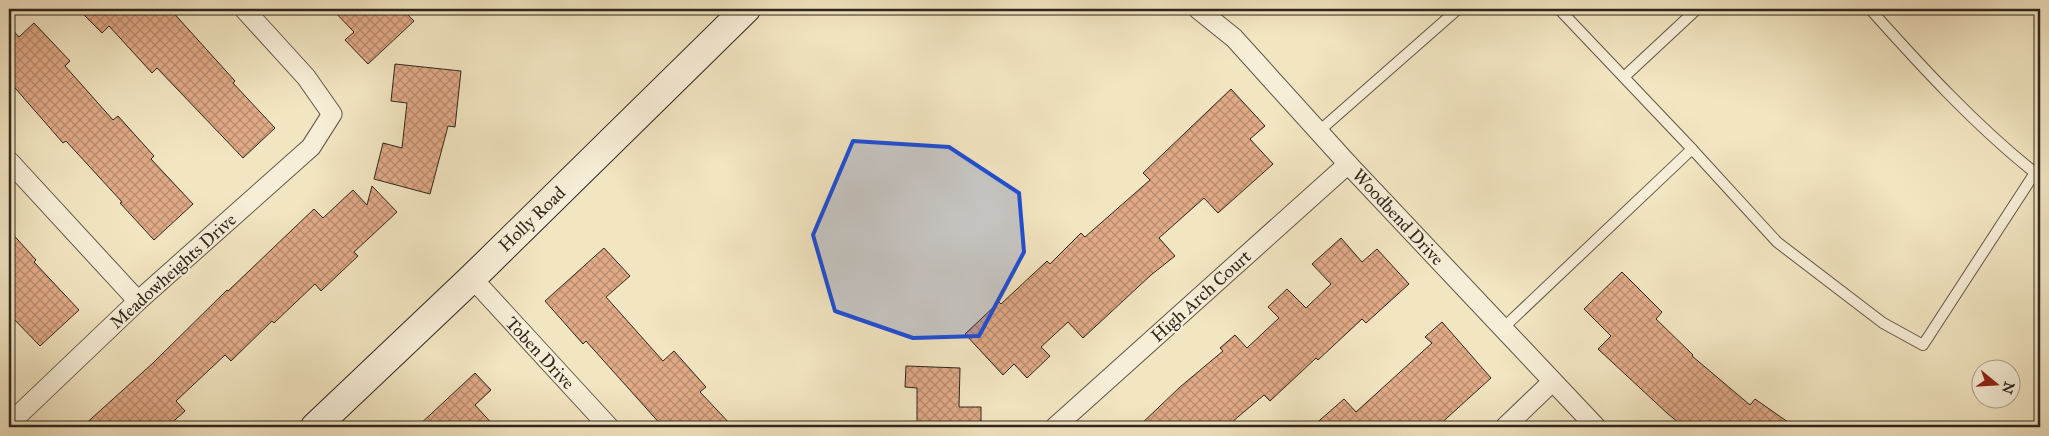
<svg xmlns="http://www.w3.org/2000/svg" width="2049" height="436" font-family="'IM FELL Great Primer',serif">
<defs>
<pattern id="building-cross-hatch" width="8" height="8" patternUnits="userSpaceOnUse" patternTransform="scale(1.25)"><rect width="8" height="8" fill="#e1aa87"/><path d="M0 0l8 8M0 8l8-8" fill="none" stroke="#b78a6e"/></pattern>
</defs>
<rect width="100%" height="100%" fill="#f2e5c1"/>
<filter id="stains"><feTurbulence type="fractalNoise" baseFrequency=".004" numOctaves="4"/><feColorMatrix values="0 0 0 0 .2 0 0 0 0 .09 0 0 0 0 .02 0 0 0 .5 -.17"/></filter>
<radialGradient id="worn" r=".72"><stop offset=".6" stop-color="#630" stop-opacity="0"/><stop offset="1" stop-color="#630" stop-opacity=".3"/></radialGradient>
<!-- building -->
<g fill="url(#building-cross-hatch)" stroke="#2f261d">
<path d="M78,9H170L235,81L233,83L275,128L243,158L157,68L152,73L109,26L102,33Z"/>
<path d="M332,9H402L414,21L368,64L345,40L354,32Z"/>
<path d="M34,23L70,61L65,66L113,120L118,116L154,156L151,159L193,204L154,240L120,203L122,202L66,141L63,143L9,81V26L19,37Z"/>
<path d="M395,64L461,71L455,127L448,126L430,194L374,179L383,143L402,148L407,103L391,101Z"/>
<path d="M1231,89L1265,126L1250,139L1273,164L1218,213L1204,198L1159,238L1175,256L1151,275L1083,338L1068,322L1041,347L1050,356L1027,378L1014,364L1003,375L965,334L999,302L1001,304L1047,261L1050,264L1081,233L1085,237L1150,180L1143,173Z"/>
<path d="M372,186L397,212L354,252L358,256L321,291L315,284L274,323L272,321L231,361L225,355L176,401L185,411L167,427H82L153,363L227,290L228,291L314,209L323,218L353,190L367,205Z"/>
<path d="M9,230L36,260L34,262L79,310L40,346L9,314Z"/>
<path d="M1341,238L1362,262L1377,249L1409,284L1366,323L1362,319L1318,360L1316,358L1270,401L1264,395L1226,427H1138L1180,387L1223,351L1220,348L1235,335L1247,348L1279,318L1268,307L1287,289L1306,308L1331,284L1312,264Z"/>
<path d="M604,248L630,276L606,297L663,361L674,351L706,387L700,392L733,427H663L586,341L583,344L545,301Z"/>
<path d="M1622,272L1662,312L1656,319L1693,355L1692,356L1750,405L1755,399L1795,427H1684L1668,414L1598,349L1611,336L1584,309Z"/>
<path d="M1442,322L1491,378L1437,427H1312L1344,399L1356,412L1432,343L1425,337Z"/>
<path d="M906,366L960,368L959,407H981V427H917V388L905,387Z"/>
<path d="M475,373L491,390L475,405L495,427H417Z"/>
</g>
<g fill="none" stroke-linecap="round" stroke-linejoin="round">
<defs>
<g id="service">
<path d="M1870,9C1921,66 1974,124 2034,172"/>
<path d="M1624,77L1697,9"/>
<path d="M1318,132L1458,9"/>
<path d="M1692,149L1777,242L1883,323L1923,345L2040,165"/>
<path d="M1502,329L1692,149L1559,9"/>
</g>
<g id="minor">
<path d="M1198,9L1234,38L1348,164L1596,427"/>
<path d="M9,161L138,301"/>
<path d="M472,278L609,427"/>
<path d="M9,424L138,301L311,147L332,114L306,77L244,9"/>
<path d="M1055,427L1348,164"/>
<path d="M1505,427L1552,382"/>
</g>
<path id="secondary" d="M315,427L472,278L746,9"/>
</defs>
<!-- service casing -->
<use href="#service" stroke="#605646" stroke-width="12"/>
<!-- minor casing -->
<use href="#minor" stroke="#605646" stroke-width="21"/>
<!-- secondary casing -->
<use href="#secondary" stroke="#2f261d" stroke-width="30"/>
<!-- service -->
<use href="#service" stroke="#f7eed7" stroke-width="10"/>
<!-- minor -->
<use href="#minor" stroke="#f7eed7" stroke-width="19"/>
<!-- secondary -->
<use href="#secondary" stroke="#f7eed7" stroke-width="28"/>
</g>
<!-- marked area -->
<path fill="#1d4ed8" fill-opacity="0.2" stroke="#1d4ed8" stroke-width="4" stroke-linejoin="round" d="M853,141L949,147L1019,193L1024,252L979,336L913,338L835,311L813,235Z"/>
<g text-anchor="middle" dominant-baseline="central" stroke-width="4" stroke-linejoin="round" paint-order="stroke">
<!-- street labels -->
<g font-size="18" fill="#2f261d" stroke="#f7eed7">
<text transform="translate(1398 217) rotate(47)">Woodbend Drive</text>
<text transform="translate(532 219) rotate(-44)">Holly Road</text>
<text transform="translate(173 271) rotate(-42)">Meadowheights Drive</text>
<text transform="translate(1201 296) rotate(-42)">High Arch Court</text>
<text transform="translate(540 353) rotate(47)">Toben Drive</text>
</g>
</g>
<!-- margin -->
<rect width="2049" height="436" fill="none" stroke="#f2e5c1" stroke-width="30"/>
<rect x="10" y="10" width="2029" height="416" fill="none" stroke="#2f261d" stroke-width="2.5"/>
<rect x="15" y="15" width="2019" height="406" fill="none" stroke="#2f261d"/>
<!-- north arrow -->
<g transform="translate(1996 384) rotate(108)"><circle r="24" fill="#f7eed7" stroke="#a79e8d"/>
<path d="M0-4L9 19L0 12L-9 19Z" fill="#8f2418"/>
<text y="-8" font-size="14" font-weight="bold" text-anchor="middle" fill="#2f261d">N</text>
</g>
<rect width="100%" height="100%" filter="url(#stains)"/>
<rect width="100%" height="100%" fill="url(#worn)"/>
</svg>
